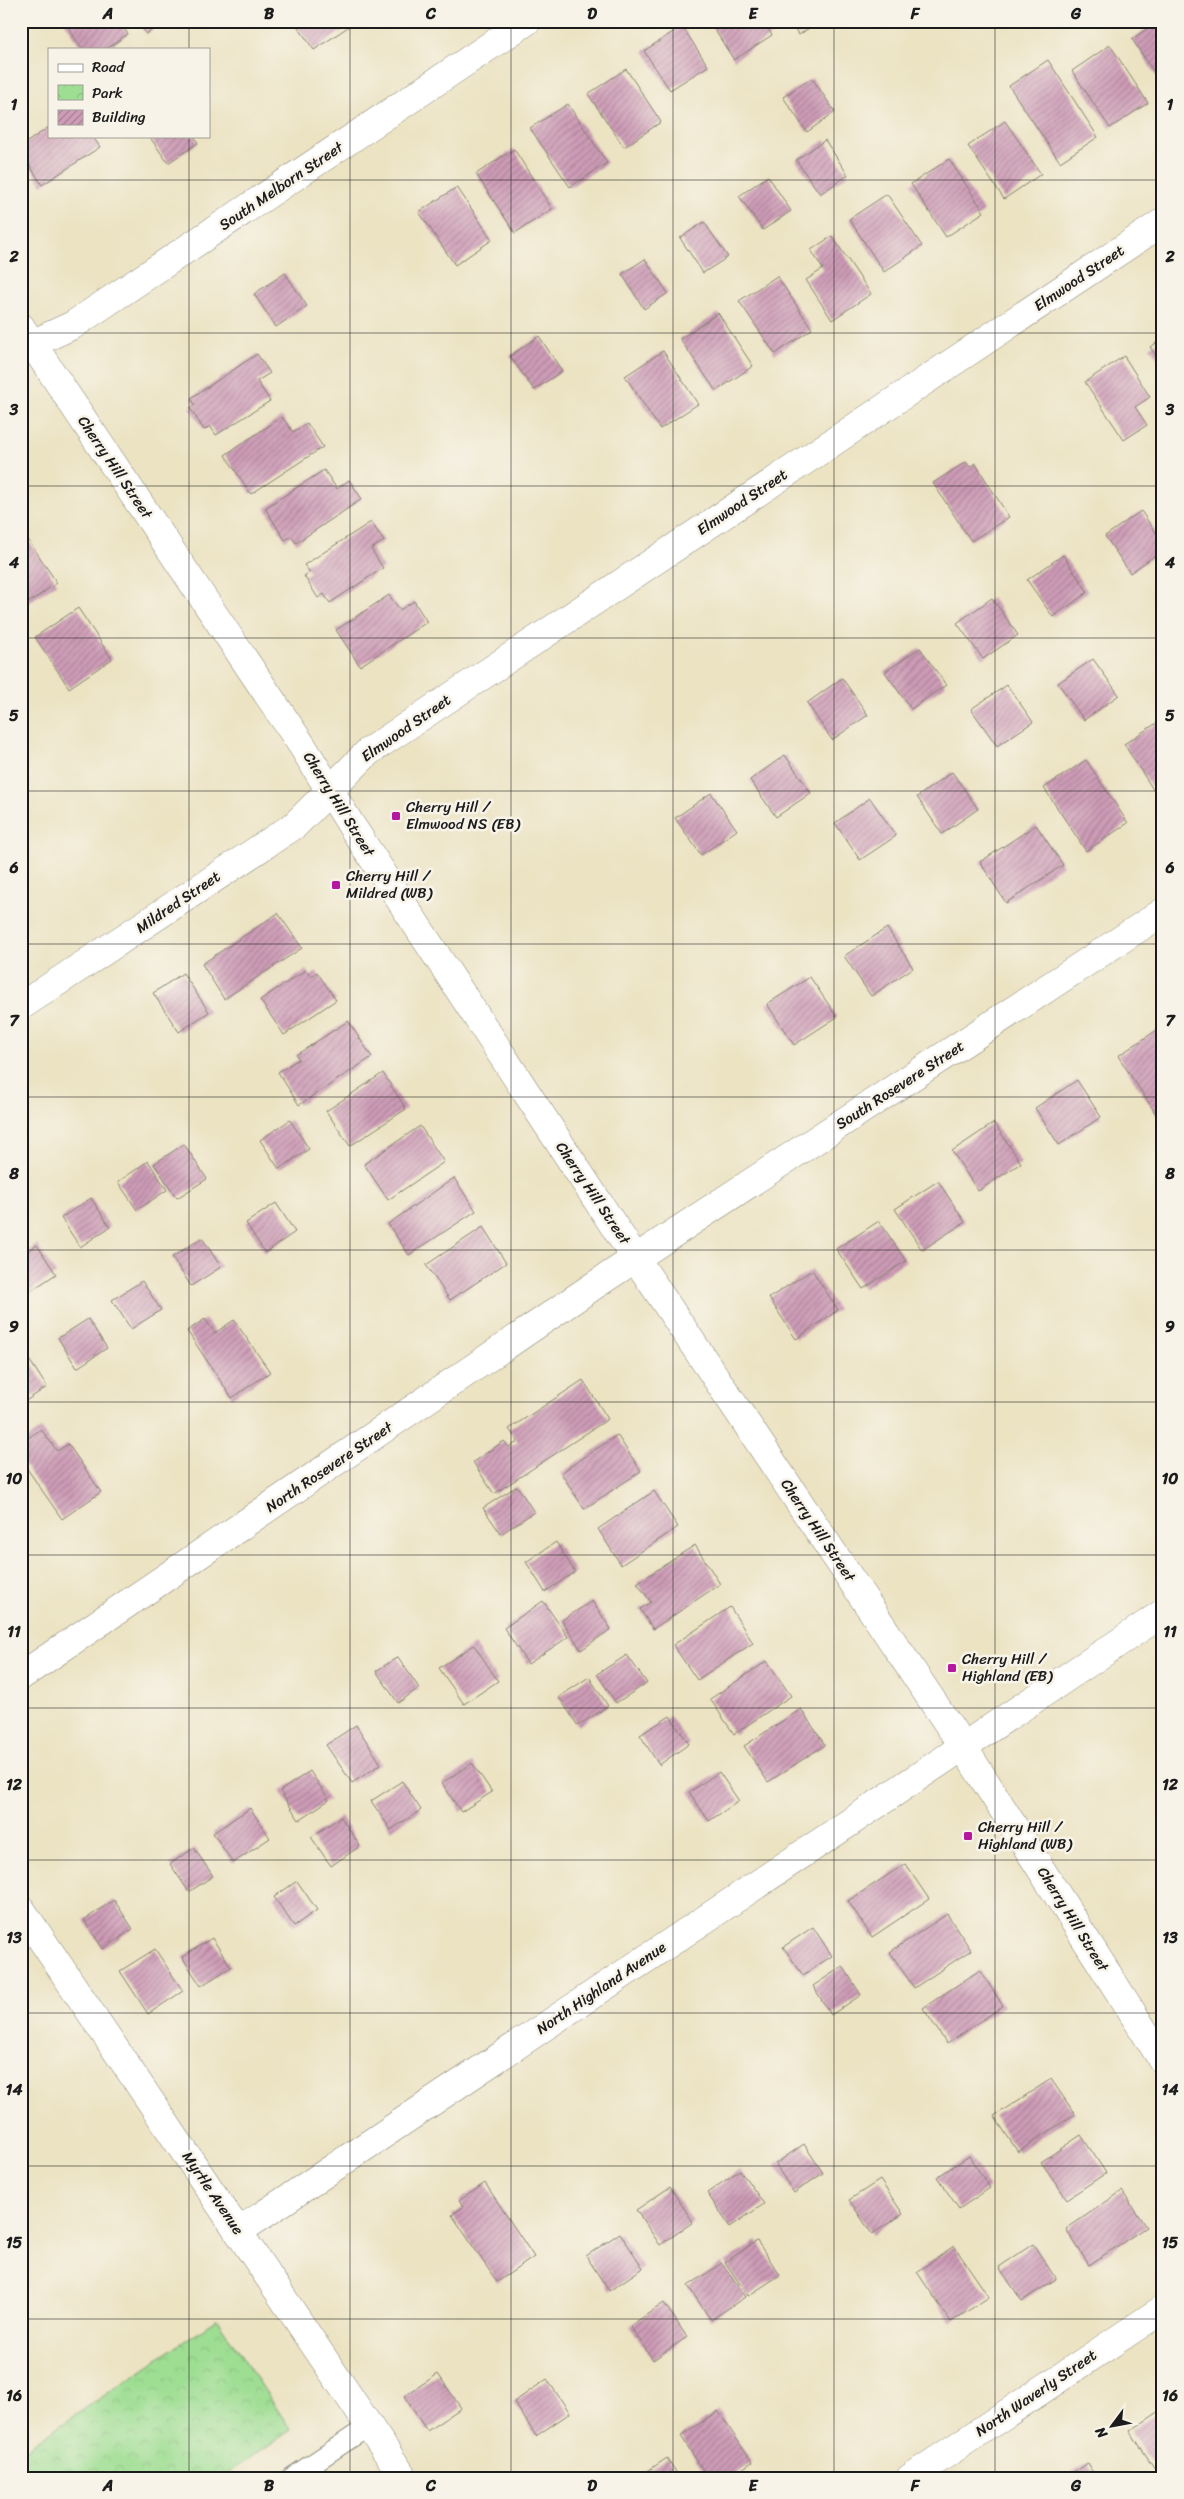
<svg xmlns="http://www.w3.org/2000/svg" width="1184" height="2499" font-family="Sriracha,sans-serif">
<defs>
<pattern id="park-crowns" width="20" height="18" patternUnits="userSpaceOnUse" patternTransform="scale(1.25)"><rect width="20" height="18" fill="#9ede93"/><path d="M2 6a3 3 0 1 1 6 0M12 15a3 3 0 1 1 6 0" fill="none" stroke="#88be7e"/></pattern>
<pattern id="building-hatch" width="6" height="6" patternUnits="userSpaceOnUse" patternTransform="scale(1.25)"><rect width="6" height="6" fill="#ce9cb7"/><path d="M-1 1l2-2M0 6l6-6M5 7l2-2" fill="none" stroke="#a67e94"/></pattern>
</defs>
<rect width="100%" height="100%" fill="#f7f3e8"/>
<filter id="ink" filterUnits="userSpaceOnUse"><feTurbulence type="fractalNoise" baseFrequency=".02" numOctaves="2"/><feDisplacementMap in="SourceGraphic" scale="10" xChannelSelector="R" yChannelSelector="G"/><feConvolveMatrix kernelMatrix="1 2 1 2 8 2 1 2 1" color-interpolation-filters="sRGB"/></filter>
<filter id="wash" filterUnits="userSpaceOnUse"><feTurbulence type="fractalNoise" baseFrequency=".0096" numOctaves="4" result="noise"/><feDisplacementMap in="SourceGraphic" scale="20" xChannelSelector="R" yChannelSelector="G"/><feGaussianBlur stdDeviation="1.12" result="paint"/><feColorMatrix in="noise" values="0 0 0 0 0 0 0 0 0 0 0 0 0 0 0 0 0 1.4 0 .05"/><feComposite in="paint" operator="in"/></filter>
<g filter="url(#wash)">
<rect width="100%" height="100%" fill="#ece3c3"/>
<!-- park -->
<path fill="url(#park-crowns)" stroke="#5d7d58" d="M217,2319L291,2430L220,2478H22L21,2452Z"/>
<g id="blocks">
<!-- building -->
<g fill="url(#building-hatch)">
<path d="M64,21H119L128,34L106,49H82Z"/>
<path d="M138,21H166L146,34Z"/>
<path d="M294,21H349L351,25L314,50Z"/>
<path d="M709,21H763L772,35L734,60Z"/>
<path d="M789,21H819L799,35Z"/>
<path d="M1158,21H1163V86L1132,39Z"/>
<path d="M682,26L708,66L670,90L644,51Z"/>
<path d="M1110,45L1148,103L1110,128L1072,71Z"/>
<path d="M1048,60L1098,137L1060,162L1009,86Z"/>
<path d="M626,69L661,122L624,147L588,94Z"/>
<path d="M812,78L835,112L807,132L783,97Z"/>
<path d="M568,104L607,163L570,187L530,128Z"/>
<path d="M1005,121L1041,174L1004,199L968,146Z"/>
<path d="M49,127V136H92L100,147L42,185L22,153L28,149L24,144Z"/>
<path d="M149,136H194L198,143L168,163Z"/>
<path d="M825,140L848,175L820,194L796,160Z"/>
<path d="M514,149L552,209L515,233L476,174Z"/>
<path d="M949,159L984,212L946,237L911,184Z"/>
<path d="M768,176L791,211L763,230L739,196Z"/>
<path d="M457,187L492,240L455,265L419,212Z"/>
<path d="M887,194L922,246L884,272L849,219Z"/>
<path d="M704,222L728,257L703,273L680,238Z"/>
<path d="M832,236L871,294L832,320L806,280L823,269L811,250Z"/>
<path d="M645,259L668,293L644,309L622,274Z"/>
<path d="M285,273L307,306L276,327L254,294Z"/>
<path d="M777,276L812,329L775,354L739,301Z"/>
<path d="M718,313L753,366L716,391L680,339Z"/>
<path d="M539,336L562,371L534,390L510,356Z"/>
<path d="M1163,339V366L1150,347Z"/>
<path d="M663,351L698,404L660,429L625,376Z"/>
<path d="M257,354L270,373L257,381L270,401L216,435L210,426L204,430L190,408L195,405L191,398Z"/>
<path d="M1124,356L1150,397L1135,407L1147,425L1124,440L1085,382Z"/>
<path d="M282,417L293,432L307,423L323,447L251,494L225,455Z"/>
<path d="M966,462L970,467L975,463L1009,517L971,541L933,483Z"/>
<path d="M324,470L337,489L349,480L362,499L296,543L291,536L285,540L265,508Z"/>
<path d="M1141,511L1163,543V550L1130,573L1105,536Z"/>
<path d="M371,522L384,541L371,549L383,568L330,603L324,594L318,598L304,576L310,572L304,565Z"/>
<path d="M23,532L57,583L21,608V534Z"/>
<path d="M1063,555L1088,592L1053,617L1027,580Z"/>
<path d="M389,595L400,610L414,601L427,622L360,666L336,630Z"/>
<path d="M992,598L1018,635L983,659L957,623Z"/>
<path d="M78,608L112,659L69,688L35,637Z"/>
<path d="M920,648L946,685L911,709L885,672Z"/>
<path d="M1093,659L1119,695L1084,720L1058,683Z"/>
<path d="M842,678L868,715L832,740L807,703Z"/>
<path d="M1007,685L1033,722L997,746L971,709Z"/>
<path d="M1163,719V801L1161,802L1124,744Z"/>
<path d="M785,755L811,793L776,817L750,780Z"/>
<path d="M1086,760L1128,823L1086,851L1044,788Z"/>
<path d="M952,772L978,809L942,834L917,797Z"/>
<path d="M711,793L737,830L701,855L675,818Z"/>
<path d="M870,798L896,836L860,860L835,823Z"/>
<path d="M1036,825L1063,865L1006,903L980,862Z"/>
<path d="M278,913L302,948L224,999L202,964Z"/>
<path d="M887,928L913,968L871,996L844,956Z"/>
<path d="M306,970L311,976L317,972L336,1000L284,1035L260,1000Z"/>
<path d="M183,973L209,1012L179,1032L153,993Z"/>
<path d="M810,977L837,1017L794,1045L767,1004Z"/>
<path d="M348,1021L372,1057L299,1105L278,1072L299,1059L296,1055Z"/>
<path d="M1157,1030L1163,1039V1114L1158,1117L1118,1056Z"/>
<path d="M383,1073L406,1109L350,1146L326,1111Z"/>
<path d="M1077,1080L1101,1117L1059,1145L1035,1108Z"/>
<path d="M290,1120L309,1149L279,1169L260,1140Z"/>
<path d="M994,1123L1021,1163L978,1191L952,1151Z"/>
<path d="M420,1126L444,1162L388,1200L364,1164Z"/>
<path d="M184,1144L207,1179L177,1198L154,1164Z"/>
<path d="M148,1161L167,1190L137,1210L118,1182Z"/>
<path d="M454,1178L476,1211L409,1255L388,1224Z"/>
<path d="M938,1181L965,1222L922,1250L895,1209Z"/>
<path d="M91,1198L110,1227L80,1247L61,1218Z"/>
<path d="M276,1203L295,1232L265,1253L246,1223Z"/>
<path d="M879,1221L906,1261L863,1289L836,1249Z"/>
<path d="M483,1227L506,1263L450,1300L426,1265Z"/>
<path d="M202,1238L221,1267L191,1286L172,1257Z"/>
<path d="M37,1245L56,1274L26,1294L21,1286V1256Z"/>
<path d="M812,1270L838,1310L796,1339L769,1298Z"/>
<path d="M142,1281L161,1310L131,1329L112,1300Z"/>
<path d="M88,1319L107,1348L77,1368L58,1338Z"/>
<path d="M205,1319L215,1333L234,1320L270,1372L232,1398L187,1331Z"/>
<path d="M28,1358L47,1387L21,1404V1363Z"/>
<path d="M583,1380L608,1419L494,1494L473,1462L504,1441L509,1447L518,1442L509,1429Z"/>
<path d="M41,1429L57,1451L68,1444L101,1492L62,1519L21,1460V1443Z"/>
<path d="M617,1435L641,1471L584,1509L561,1473Z"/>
<path d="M517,1486L534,1512L501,1534L483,1508Z"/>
<path d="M654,1491L678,1527L621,1565L598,1529Z"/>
<path d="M556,1542L575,1572L545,1592L526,1562Z"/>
<path d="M695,1545L720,1584L653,1629L640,1609L651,1602L637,1583Z"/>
<path d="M543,1601L568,1637L528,1664L504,1628Z"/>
<path d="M592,1601L611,1629L581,1650L562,1620Z"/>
<path d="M730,1607L753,1643L697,1680L673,1645Z"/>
<path d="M474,1645L498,1681L464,1704L439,1668Z"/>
<path d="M627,1655L647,1683L616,1703L597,1674Z"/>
<path d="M398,1657L419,1688L398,1703L376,1671Z"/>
<path d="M767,1661L791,1696L734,1734L710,1699Z"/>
<path d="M589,1677L608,1706L578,1726L559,1697Z"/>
<path d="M801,1709L825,1745L768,1782L744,1746Z"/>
<path d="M670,1716L689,1744L659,1765L640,1735Z"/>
<path d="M356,1725L381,1764L352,1783L326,1745Z"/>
<path d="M472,1763L492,1792L461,1812L442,1783Z"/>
<path d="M310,1771L329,1800L299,1820L280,1791Z"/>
<path d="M719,1772L739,1801L709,1821L689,1792Z"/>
<path d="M402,1781L421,1810L391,1830L371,1801Z"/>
<path d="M250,1808L270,1838L233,1863L213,1833Z"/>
<path d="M341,1817L360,1846L331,1866L311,1837Z"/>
<path d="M194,1848L213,1876L189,1892L170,1864Z"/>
<path d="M905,1864L929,1899L872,1937L848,1901Z"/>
<path d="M297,1881L317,1910L294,1926L274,1897Z"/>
<path d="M114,1900L133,1929L103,1949L84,1920Z"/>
<path d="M947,1914L971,1950L914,1988L890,1952Z"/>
<path d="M813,1927L832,1956L803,1975L783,1947Z"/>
<path d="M212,1938L231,1967L201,1986L182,1957Z"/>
<path d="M155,1949L183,1991L148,2014L120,1971Z"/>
<path d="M843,1966L861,1995L831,2015L813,1986Z"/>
<path d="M980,1970L1003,2006L947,2044L923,2008Z"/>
<path d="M1051,2079L1075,2114L1018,2152L994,2116Z"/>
<path d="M1081,2135L1106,2173L1067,2199L1041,2162Z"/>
<path d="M804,2144L823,2173L794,2193L775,2164Z"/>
<path d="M969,2156L990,2188L959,2209L937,2177Z"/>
<path d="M740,2170L764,2204L730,2227L707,2193Z"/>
<path d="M880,2180L903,2214L872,2234L849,2200Z"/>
<path d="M485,2183L534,2257L497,2282L452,2215L463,2207L459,2201Z"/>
<path d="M670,2187L693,2222L660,2245L636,2210Z"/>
<path d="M1122,2191L1146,2227L1089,2265L1066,2229Z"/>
<path d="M620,2233L643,2268L609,2291L586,2256Z"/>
<path d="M757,2241L780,2275L748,2296L725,2262Z"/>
<path d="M1033,2244L1056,2279L1022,2301L999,2267Z"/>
<path d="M954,2246L989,2297L951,2322L917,2272Z"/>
<path d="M722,2263L745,2297L711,2320L688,2286Z"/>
<path d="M664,2303L687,2337L653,2360L630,2326Z"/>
<path d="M438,2374L461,2408L427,2431L404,2396Z"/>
<path d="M547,2379L570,2413L536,2436L514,2402Z"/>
<path d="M1163,2409V2478H1161L1130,2431Z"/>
<path d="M718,2411L752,2462L729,2478H708L681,2436Z"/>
<path d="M667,2458L680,2478H637Z"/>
<path d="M1087,2463L1096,2478H1065Z"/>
</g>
</g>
</g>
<g filter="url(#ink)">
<use href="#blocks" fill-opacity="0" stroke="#848070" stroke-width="1"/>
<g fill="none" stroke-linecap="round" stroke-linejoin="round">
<defs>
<path id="lane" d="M291,2478L369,2426"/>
<g id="street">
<path d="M21,349L73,325L527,21"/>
<path d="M21,1006L295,825L368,752L1163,222"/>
<path d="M21,1676L595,1285L1163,912"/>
<path d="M21,1909L404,2478"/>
<path d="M239,2231L1163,1613"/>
<path d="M910,2478L1163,2309"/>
</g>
<path id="secondary" d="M21,327L303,747L351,825L612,1223L962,1745L1163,2061"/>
</defs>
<!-- lane casing -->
<use href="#lane" stroke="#848070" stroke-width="21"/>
<!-- street casing -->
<use href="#street" stroke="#848070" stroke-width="29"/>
<!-- secondary casing -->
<use href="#secondary" stroke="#848070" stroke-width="29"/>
<!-- lane -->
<use href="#lane" stroke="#fff" stroke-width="19"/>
<!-- street -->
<use href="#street" stroke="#fff" stroke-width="28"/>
<!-- secondary -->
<use href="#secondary" stroke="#fff" stroke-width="28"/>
</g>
</g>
<!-- grid -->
<path fill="none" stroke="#1c1c1c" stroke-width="1" stroke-opacity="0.55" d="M189,21V49M350,21V2478M511,21V2478M673,21V2478M834,21V2478M995,21V2478M189,136V2478M21,180H1163M21,333H1163M21,486H1163M21,638H1163M21,791H1163M21,944H1163M21,1097H1163M21,1250H1163M21,1402H1163M21,1555H1163M21,1708H1163M21,1860H1163M21,2013H1163M21,2166H1163M21,2319H1163"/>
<!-- markers -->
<g fill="#b5179e" stroke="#f7f3e8" stroke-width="2">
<rect x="391" y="811" width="10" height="10" rx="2.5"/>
<rect x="331" y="880" width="10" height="10" rx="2.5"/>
<rect x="947" y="1663" width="10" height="10" rx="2.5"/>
<rect x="963" y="1831" width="10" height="10" rx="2.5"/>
</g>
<g text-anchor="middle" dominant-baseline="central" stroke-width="5" stroke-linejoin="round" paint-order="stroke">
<!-- street labels -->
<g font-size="15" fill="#1c1c1c" stroke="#f7f3e8">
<text transform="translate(281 186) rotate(-34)">South Melborn Street</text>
<text transform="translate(1079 278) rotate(-34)">Elmwood Street</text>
<text transform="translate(115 467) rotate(56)">Cherry Hill Street</text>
<text transform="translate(742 502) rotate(-34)">Elmwood Street</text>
<text transform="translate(406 728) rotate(-35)">Elmwood Street</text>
<text transform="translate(339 804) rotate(58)">Cherry Hill Street</text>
<text transform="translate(178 902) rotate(-34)">Mildred Street</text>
<text transform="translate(900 1085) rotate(-33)">South Rosevere Street</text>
<text transform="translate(593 1193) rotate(56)">Cherry Hill Street</text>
<text transform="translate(329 1467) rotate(-34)">North Rosevere Street</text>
<text transform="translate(818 1530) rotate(56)">Cherry Hill Street</text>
<text transform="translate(1073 1919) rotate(58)">Cherry Hill Street</text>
<text transform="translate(601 1988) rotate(-34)">North Highland Avenue</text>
<text transform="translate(213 2193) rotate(56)">Myrtle Avenue</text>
<text transform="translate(1036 2393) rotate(-34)">North Waverly Street</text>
</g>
<!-- poi labels -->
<g font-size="15" fill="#1c1c1c" stroke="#f7f3e8" text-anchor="start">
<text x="406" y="807">Cherry Hill /<tspan x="406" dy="17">Elmwood NS (EB)</tspan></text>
<text x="346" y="876">Cherry Hill /<tspan x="346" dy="17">Mildred (WB)</tspan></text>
<text x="962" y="1659">Cherry Hill /<tspan x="962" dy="17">Highland (EB)</tspan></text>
<text x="978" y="1827">Cherry Hill /<tspan x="978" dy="17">Highland (WB)</tspan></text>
</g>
</g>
<!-- margin -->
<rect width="1184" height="2499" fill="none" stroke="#f7f3e8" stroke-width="55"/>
<!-- legend -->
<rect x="48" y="48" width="162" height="90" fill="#f7f3e8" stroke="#9f9d96"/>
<rect x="58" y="64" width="25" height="8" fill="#ffffff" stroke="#9f9d96"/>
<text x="92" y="72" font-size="15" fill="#1c1c1c">Road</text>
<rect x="58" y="85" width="25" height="15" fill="url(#park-crowns)" stroke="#9f9d96"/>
<text x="92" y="98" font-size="15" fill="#1c1c1c">Park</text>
<rect x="58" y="110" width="25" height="15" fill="url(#building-hatch)" stroke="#9f9d96"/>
<text x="92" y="122" font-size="15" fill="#1c1c1c">Building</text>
<!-- north arrow -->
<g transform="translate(1112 2426) rotate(238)" stroke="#f7f3e8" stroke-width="4" paint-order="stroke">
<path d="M0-4L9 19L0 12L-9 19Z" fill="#1c1c1c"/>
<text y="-8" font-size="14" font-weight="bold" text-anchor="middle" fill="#1c1c1c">N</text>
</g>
<rect x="28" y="28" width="1128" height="2444" fill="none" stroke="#1c1c1c" stroke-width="2"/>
<g font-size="16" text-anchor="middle" font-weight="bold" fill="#1c1c1c">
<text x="108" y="19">A</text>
<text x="269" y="19">B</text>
<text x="431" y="19">C</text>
<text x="592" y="19">D</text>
<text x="753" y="19">E</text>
<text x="915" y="19">F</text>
<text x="1076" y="19">G</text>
<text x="14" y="110">1</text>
<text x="1170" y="110">1</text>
<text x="14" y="262">2</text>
<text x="1170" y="262">2</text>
<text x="14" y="415">3</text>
<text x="1170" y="415">3</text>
<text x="14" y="568">4</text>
<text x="1170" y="568">4</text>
<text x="14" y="721">5</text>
<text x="1170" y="721">5</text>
<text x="14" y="873">6</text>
<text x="1170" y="873">6</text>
<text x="14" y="1026">7</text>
<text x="1170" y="1026">7</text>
<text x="14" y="1179">8</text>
<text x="1170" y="1179">8</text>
<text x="14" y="1332">9</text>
<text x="1170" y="1332">9</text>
<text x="14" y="1484">10</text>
<text x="1170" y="1484">10</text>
<text x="14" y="1637">11</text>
<text x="1170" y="1637">11</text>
<text x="14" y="1790">12</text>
<text x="1170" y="1790">12</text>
<text x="14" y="1943">13</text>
<text x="1170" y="1943">13</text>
<text x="14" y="2095">14</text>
<text x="1170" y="2095">14</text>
<text x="14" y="2248">15</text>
<text x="1170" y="2248">15</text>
<text x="14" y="2401">16</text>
<text x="1170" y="2401">16</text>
<text x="108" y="2491">A</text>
<text x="269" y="2491">B</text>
<text x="431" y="2491">C</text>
<text x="592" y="2491">D</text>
<text x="753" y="2491">E</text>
<text x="915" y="2491">F</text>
<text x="1076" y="2491">G</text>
</g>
</svg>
